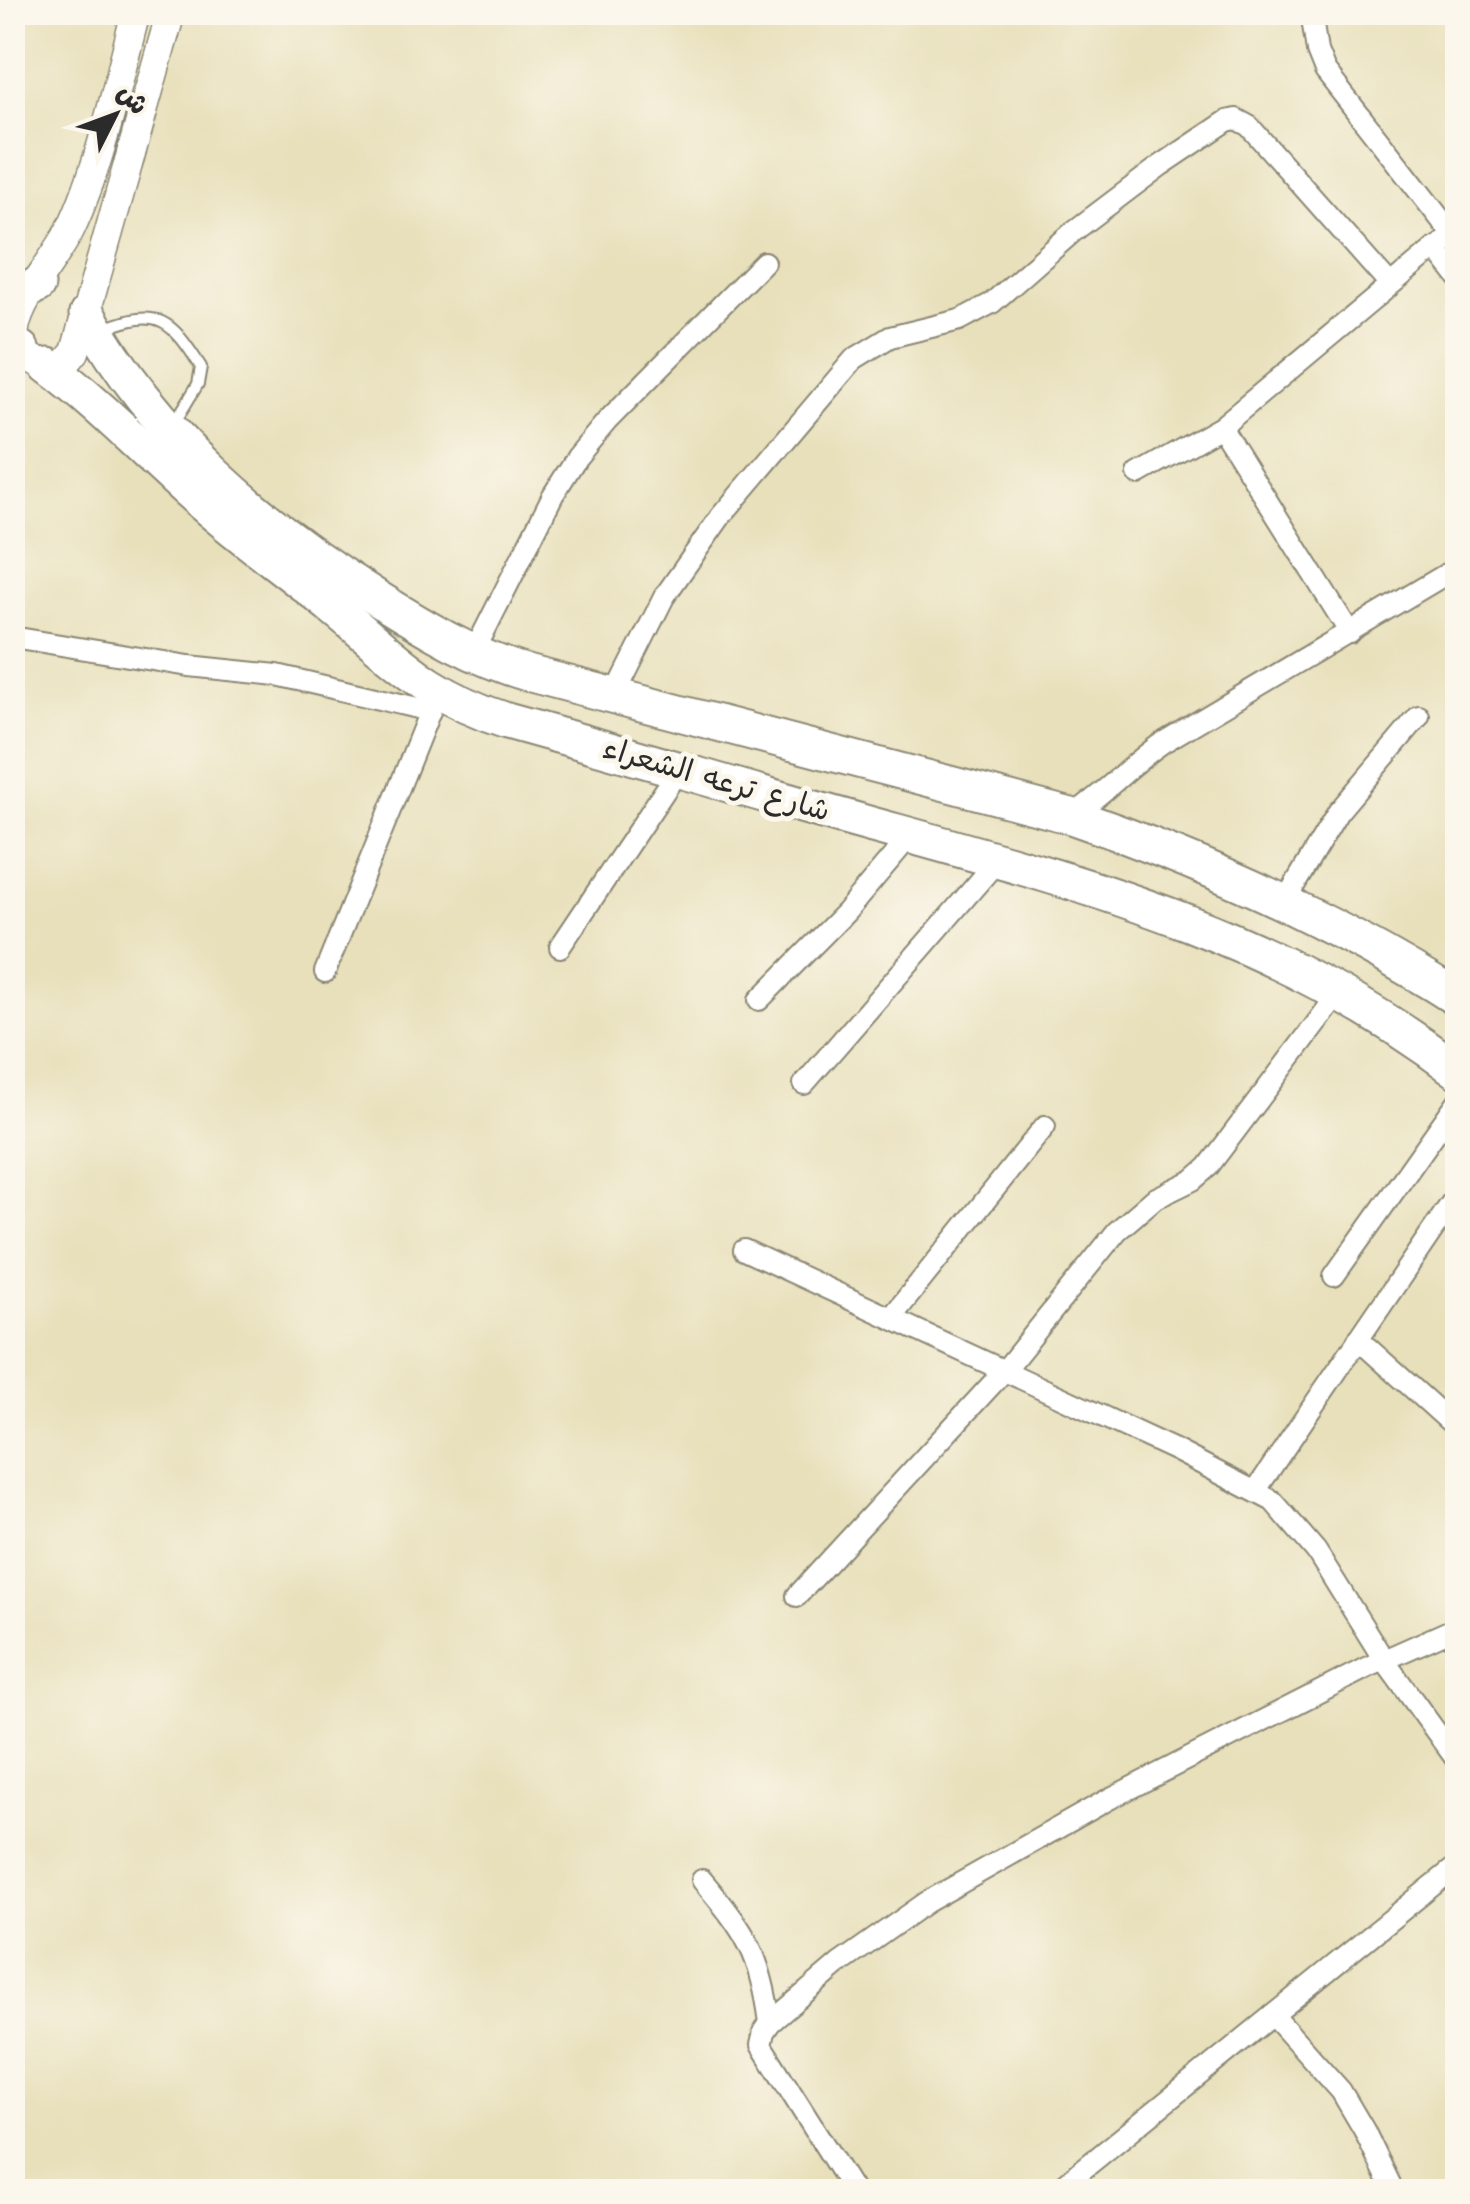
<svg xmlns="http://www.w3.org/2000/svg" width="1470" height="2204" font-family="Kalam,'Playpen Sans Arabic',sans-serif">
<rect width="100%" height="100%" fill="#fbf7ec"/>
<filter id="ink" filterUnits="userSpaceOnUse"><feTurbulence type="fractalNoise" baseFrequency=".01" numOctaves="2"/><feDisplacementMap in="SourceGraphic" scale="20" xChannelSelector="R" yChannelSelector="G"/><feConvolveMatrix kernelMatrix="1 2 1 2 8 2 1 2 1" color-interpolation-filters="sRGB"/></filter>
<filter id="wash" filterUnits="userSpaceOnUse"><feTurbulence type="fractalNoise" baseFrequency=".0048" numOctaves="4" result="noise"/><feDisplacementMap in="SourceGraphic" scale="40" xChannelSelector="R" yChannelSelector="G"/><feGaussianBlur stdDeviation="2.25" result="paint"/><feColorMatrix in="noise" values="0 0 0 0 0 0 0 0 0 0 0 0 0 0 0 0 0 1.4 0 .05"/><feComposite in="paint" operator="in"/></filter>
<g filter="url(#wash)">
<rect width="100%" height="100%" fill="#e8e0bb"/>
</g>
<g filter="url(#ink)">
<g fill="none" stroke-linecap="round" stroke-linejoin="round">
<defs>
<path id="lane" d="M104,329C159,307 171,320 201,367L198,384L175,422"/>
<g id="street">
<path d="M1311,12L1317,51L1325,71L1453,235"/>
<path d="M1435,248L1458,277"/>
<path d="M1221,427L1350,633"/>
<path d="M1138,474L1221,427L1435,248L1458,233"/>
<path d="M12,637L189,666L277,675L430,711L437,693"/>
<path d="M473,654L553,495L577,457L607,421L764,262"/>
<path d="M616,693L664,597L721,516L854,359L890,337L960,320L992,303L1074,231L1160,166L1227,121L1236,119L1249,126L1390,285"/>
<path d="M1071,816C1104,794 1130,765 1162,743L1458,567"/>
<path d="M1285,901L1338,812L1419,716"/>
<path d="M560,947L678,771"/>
<path d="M325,972L430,711"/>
<path d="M759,1000L846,912L910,836"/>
<path d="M804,1084L998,860"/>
<path d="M744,1250L1175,1450L1273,1501L1316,1551L1384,1660L1458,1762"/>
<path d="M1334,1276L1458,1101"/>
<path d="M891,1318L1045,1126"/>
<path d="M1358,1339L1458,1429"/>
<path d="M1256,1490L1458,1193"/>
<path d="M797,1596L1005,1370L1117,1231L1154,1199L1193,1180L1208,1167L1340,992"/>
<path d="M702,1880C746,1932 761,1954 770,2023"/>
<path d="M1273,2015L1341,2091L1364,2130L1394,2192"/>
<path d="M854,2192L761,2045L764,2032L770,2023L839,1964L927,1902L1109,1799L1366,1668L1458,1627"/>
<path d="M1055,2192L1458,1865"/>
</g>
<path id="secondary" d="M136,12C118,81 101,164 71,228C57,258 19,298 15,329C11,355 43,369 64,365L75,352L171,12"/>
<g id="highway">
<path d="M12,298L37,285"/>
<path d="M87,314C155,436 263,527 380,600C428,630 476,659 531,674L1071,816C1207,863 1336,921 1458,999"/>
<path d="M12,347L21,349"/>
<path d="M48,366C100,405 144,451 192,494C237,535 288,570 335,609C398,660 426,695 507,721C627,754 746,790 865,823C1081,883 1275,932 1458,1071"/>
</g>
</defs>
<!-- lane casing -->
<use href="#lane" stroke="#8a8673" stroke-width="14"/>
<!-- street casing -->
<use href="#street" stroke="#8a8673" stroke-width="24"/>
<!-- secondary casing -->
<use href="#secondary" stroke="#8a8673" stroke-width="31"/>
<!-- highway casing -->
<use href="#highway" stroke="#8a8673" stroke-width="39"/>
<!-- lane -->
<use href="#lane" stroke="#fff" stroke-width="10"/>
<!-- street -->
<use href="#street" stroke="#fff" stroke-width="20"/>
<!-- secondary -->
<use href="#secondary" stroke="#fff" stroke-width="28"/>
<!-- highway -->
<use href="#highway" stroke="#fff" stroke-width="35"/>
</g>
</g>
<g text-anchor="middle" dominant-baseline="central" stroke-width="10" stroke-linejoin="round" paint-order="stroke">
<!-- street labels -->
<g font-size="30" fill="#2b2b2b" stroke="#fbf7ec">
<text transform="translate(716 781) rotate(16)">شارع ترعه الشعراء</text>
</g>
</g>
<!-- margin -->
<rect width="1470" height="2204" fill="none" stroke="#fbf7ec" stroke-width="50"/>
<!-- north arrow -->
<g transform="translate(115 115) rotate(48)" stroke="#fbf7ec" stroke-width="8" paint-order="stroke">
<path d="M0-8L18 38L0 25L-18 38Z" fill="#2b2b2b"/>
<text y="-15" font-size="28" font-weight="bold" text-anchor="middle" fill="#2b2b2b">ش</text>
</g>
</svg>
